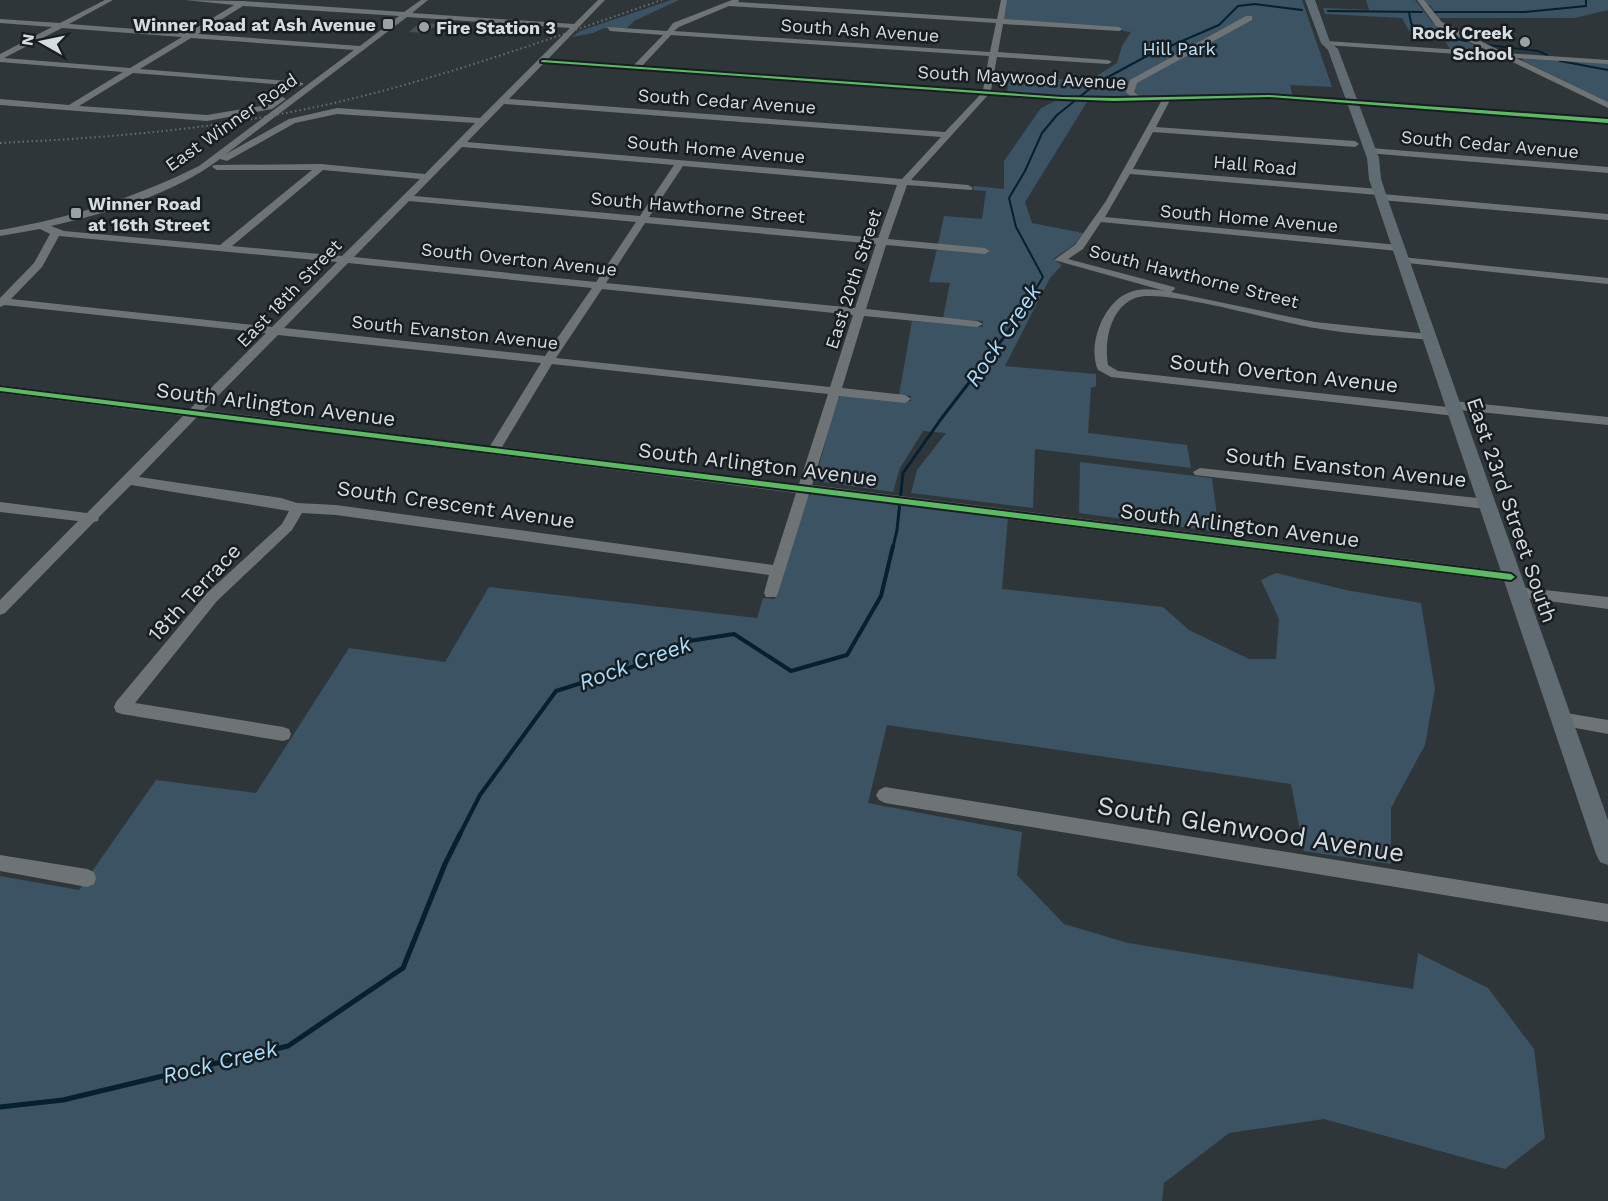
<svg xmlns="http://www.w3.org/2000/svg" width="1608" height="1201" font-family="'Work Sans',sans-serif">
<rect width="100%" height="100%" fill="#2f363a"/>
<!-- green -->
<g fill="#3b5362">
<path d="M671,0H679L634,21L626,29L604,28L593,33L572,37L580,31Z"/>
<path d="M1007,0H1302L1332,87L1290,85L1293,97C1244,94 1195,97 1145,98C1099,98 1053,96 1007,92L1009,76L1089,81L1117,63L1122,46L1131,32L1123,31L1122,28L1007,20L1003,18Z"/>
<path d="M1366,0H1415L1433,23L1483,50L1450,49L1442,36L1411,34L1402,18L1325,14L1323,8L1369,10Z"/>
<path d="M1420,0H1608V10L1575,18H1439L1430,5H1424Z"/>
<path d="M1524,57L1608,63V102L1523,61L1522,59Z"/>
<path d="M1055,101L1087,102L1025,202L1032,223L1083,233L1074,245L1053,259L1062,265L1050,278L1005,366L1096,374V386L1091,388L1088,433L1187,445L1191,468L1035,449L1033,508L911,493L917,470L946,433L923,431L900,468L893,492L815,481L837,398L843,395L911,401V396L899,395L912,321L983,327V321L943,318L950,283L929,282L937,249L988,253V249L938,244L944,216L982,219L986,191L973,190L974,186L1004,189V161L1041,108Z"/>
<path d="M1080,462L1212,478L1219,532L1079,513Z"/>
<path d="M813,493L1008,518L1002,589L1163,607L1189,630L1249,659H1276L1279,619L1261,580L1276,573L1346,590L1421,603L1435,689L1425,745L1391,808V864L1304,851L1291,784L887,725L868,803L1022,832L1017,875L1064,924L1128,943L1413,989L1418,953L1488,988L1534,1049L1545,1138L1505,1169L1324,1119L1229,1133L1164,1183L1162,1201H0V876L79,890L156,780L256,793L349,648L445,662L489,587L757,618L763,598L775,599L806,498Z"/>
</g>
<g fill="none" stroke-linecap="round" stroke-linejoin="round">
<!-- stream-far3 -->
<g stroke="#052030" stroke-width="2">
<path d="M1328,11L1422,12"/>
<path d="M1409,12L1411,23L1416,30L1466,41"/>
<path d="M1434,12H1525L1586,6V0"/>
<path d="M1487,45L1538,51L1547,55"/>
<path d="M1560,61L1608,70"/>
<path d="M1017,320L1043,277L1016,227L1009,198L1025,171L1042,133L1057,115L1097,83L1145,57L1219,25L1238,6L1255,4L1302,10"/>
</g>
<!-- stream-far2 -->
<path stroke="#052030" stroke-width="3" d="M893,547L897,530L903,473L941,419L1018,319"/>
<!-- stream-far1 -->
<path stroke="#052030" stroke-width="4" d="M459,836L480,795L556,691L632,667L683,642L734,634L791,671L847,655L881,596L893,546"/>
<!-- stream -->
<path stroke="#052030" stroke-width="5" d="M0,1107L63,1100L288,1046L403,968L445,864L460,834"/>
</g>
<!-- building -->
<path fill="#465057" d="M421,22L438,24L426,33L409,32Z"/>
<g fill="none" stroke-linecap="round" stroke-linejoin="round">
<!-- minor -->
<g fill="#6e7376" fill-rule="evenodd">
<path d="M105,0H113L69,24L188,33L234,5L185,0L243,1L404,12L421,0H428L412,13L574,24L598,0H605L548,59L634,65L663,35L610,31L607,27L667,31L673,23L732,0H739L738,2L997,19L1001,0H1007L1004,19L1119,27L1123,29L1119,31L1003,24L998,52L1108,60L1112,62L1108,64L997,57L991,90L1062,96H1130L1126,92L1130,80L1246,16H1252V20L1137,83L1134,92L1139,96L1269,94L1608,118V124L1269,98L1170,100L1156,127L1355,141L1359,144L1355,147L1153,132L1133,169L1379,189L1384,192L1382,194L1608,214V220L1381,200L1376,197L1378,195L1130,174L1105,217L1398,245L1403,248L1398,251L1101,222L1083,249L1068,259L1174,287L1175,289L1171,292L1315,322L1429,334L1435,337L1429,340C1391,336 1352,335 1315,328C1281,323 1161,287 1135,298C1110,308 1104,342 1108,365L1118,371L1447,407L1448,402L1452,401L1608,417V425L1460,410L1459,415L1455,416L1111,377L1098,370C1087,346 1103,303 1128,293C1139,288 1152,289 1165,291L1054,260L1075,245L1106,201L1162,100L1088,101L988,95L911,180L968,185L973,188L971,190L907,185L888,239L985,248L990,251L985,254L886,245L866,309L977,321L983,324L977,327L864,316L842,388L905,395L911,399L905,403L839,396L812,485L1511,572L1518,577L1516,581L1511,582L809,494L778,593L776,597H766L764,593L769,575L336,515L302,513L292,530L217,601L135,703L283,727L289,729L291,734L289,739L283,741L122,714L116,712L114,707L116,702L207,593L282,524L289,511L131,485L99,517L98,521L94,522L5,613L0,615V600L78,521L0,512V502L87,513L183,416L0,393V385L190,409L266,333L5,305L0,307V298L34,263L50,234L40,229L0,236V230C70,218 135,198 199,166L354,50L191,38L140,69L300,82L304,84L300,86L133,73L79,106L207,115L267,105L282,97L286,99L272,109L207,121L0,105V99L69,105L123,72L0,62V54L52,27L0,23V19L60,23ZM243,6L399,16L360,46L198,34ZM729,6L996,23L990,52L674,31L679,27ZM407,17L570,28L480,118L337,108L289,119L226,154ZM62,28L182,37L130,68L4,58ZM671,35L989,56L983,90L642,66ZM544,63L980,95L945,132L509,99ZM504,104L941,137L902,179L467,142ZM337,114L475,123L425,174L321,164L214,165L212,167L217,170H312L220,245L64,231L51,226C108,213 172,195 220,159L227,161L295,123ZM462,147L674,165L640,216L414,196ZM683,166L897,185L878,238L649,217ZM323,170L420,179L342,256L232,246ZM409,201L636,222L596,282L354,257ZM645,223L876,244L855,308L606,283ZM59,236L337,262L272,327L11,299L42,267ZM348,263L592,288L545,356L284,328ZM602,289L853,315L830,387L556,358ZM278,335L541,363L490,446L204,410ZM552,364L828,394L799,484L502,447ZM197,417L796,493L773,565L336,505L297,503L281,498L139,477Z"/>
<path d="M1417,0H1424L1442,22L1505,53L1608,60V64L1516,58L1608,102V108L1502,57L1326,45L1322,43L1326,41L1491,52L1436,26Z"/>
<path d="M1370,148L1608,167V173L1367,153V149Z"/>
<path d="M1402,257L1608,278V284L1398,262L1397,260Z"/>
<path d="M1200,468L1486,499L1493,504L1486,509L1195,475L1193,472Z"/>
<path d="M1516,587L1608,597V609L1511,596L1509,592L1511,588Z"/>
<path d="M1560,712L1608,720V734L1554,724L1552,719L1554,714Z"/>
<path d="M885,787L1608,904V922L885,803L879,800L876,795L879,790Z"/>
<path d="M0,855L87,869L94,872L96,878L94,884L87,887L0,871Z"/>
</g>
<!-- major -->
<path fill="#616c72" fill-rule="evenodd" d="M1305,0H1315L1330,42L1338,49L1379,158L1381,179L1387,197L1608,820V865L1600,862L1596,854L1375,197L1369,179L1367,158L1328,50L1321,43Z"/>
<!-- rail -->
<path stroke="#696d71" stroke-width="2" stroke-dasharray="1.5 3" stroke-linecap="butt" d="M0,143C103,138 206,130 306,109C428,84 545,40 662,0"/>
<defs>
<g id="cycleway">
<path d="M543,60L1062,97L1114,98L1269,95L1608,119V123L1269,97L1114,101L1062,99L541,62V61Z"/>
<path d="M0,387L1511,574L1515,577L1511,580L0,391Z"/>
</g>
</defs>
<!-- cycleway casing -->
<use href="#cycleway" stroke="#181d21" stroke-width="4"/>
<!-- cycleway -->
<use href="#cycleway" fill="#5cba63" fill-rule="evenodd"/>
</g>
<!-- markers -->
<g fill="#9ba3a7" stroke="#181d21" stroke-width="2">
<rect x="382" y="18" width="12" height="12" rx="3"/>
<circle cx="424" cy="27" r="6"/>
<circle cx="1525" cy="42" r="6"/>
<rect x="70" y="207" width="12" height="12" rx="3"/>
</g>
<g text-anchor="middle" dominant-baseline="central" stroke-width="5" stroke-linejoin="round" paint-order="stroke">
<!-- far-poi labels -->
<g font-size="18" font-weight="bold" fill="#d5dde2" stroke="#181d21" text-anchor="end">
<text x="376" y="24">Winner Road at Ash Avenue</text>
<text x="436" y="27" text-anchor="start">Fire Station 3</text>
<text x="1513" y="32">Rock Creek<tspan x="1513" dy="21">School</tspan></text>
<text x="88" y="203" text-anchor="start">Winner Road<tspan x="88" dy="21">at 16th Street</tspan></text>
</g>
<!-- far-street labels -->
<g font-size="18" fill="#d5dde2" stroke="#181d21">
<text transform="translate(860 30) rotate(4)">South Ash Avenue</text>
<text transform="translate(1022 77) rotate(3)">South Maywood Avenue</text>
<text transform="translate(727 101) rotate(4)">South Cedar Avenue</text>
<text transform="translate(231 122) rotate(-35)">East Winner Road</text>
<text transform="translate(1490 144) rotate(5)">South Cedar Avenue</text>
<text transform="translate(716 149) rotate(5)">South Home Avenue</text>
<text transform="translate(1255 165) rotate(5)">Hall Road</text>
<text transform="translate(698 207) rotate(5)">South Hawthorne Street</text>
<text transform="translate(1249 218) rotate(5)">South Home Avenue</text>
<text transform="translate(519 259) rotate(6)">South Overton Avenue</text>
<text transform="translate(1194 276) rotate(14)">South Hawthorne Street</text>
<text transform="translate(853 279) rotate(-72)">East 20th Street</text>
<text transform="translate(289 293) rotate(-46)">East 18th Street</text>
<text transform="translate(455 332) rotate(6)">South Evanston Avenue</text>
</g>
<!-- far-park labels -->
<g font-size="18" fill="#bce3fd" stroke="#181d21">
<text x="1179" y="48">Hill Park</text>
</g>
<!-- street labels -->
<g font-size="21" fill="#d5dde2" stroke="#181d21">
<text transform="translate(1284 373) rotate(6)">South Overton Avenue</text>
<text transform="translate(276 404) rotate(7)">South Arlington Avenue</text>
<text transform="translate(758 464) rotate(7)">South Arlington Avenue</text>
<text transform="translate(1346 467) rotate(6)">South Evanston Avenue</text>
<text transform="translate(456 504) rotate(8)">South Crescent Avenue</text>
<text transform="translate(1512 510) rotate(71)">East 23rd Street South</text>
<text transform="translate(1240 525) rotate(7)">South Arlington Avenue</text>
<text transform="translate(194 592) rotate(-47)">18th Terrace</text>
</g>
<!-- water labels -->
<g font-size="22" font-style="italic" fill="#a9ddff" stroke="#181d21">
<text transform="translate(1003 335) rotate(-56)">Rock Creek</text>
<text transform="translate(635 663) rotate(-20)">Rock Creek</text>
<text transform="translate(220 1062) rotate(-14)">Rock Creek</text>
</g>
<!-- near-street labels -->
<g font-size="26" fill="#d5dde2" stroke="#181d21">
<text transform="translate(1251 829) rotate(9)">South Glenwood Avenue</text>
</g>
</g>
<!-- north arrow -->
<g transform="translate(42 42) rotate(279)" stroke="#181d21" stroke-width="4.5" paint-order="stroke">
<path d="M0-4.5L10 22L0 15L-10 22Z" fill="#d5dde2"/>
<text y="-9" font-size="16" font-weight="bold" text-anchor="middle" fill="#d5dde2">N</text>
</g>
</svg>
